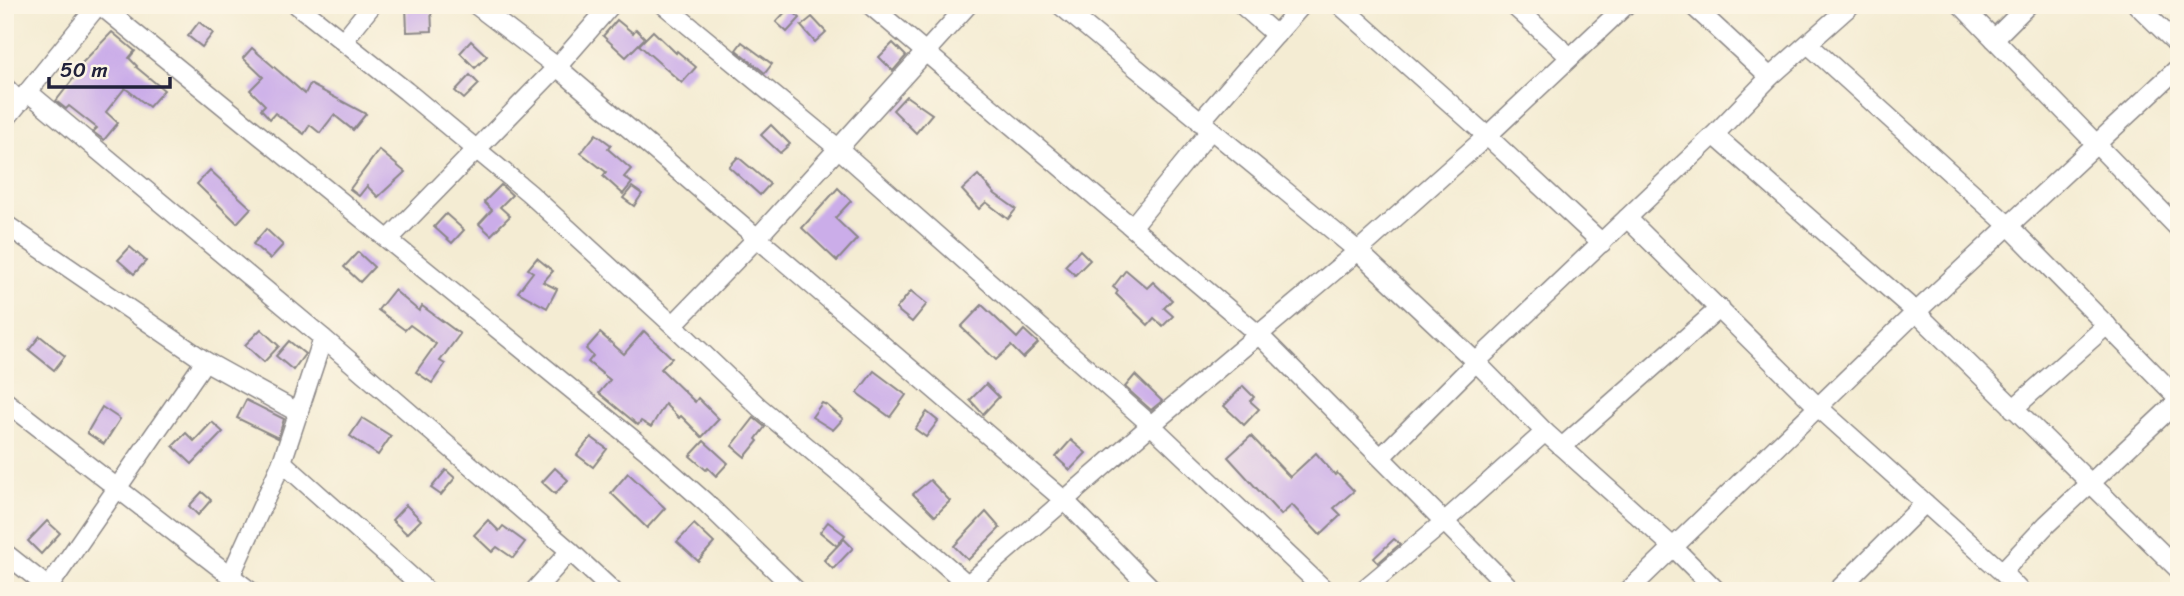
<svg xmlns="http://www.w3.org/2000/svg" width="2184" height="596" font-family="Sriracha,sans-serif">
<rect width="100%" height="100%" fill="#fcf5e5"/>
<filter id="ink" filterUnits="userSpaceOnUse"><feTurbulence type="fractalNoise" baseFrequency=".0143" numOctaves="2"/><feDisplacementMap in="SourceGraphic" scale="14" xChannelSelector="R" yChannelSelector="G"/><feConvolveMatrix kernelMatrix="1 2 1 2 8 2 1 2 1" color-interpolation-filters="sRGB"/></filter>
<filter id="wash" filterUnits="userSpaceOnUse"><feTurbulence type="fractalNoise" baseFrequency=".00686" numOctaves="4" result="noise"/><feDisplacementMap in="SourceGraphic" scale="28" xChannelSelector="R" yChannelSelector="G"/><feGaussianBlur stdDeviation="1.57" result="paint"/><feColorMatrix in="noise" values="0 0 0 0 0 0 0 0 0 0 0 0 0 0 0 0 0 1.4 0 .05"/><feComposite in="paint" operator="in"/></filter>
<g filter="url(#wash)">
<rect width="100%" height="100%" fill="#f4ecd3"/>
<g id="blocks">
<!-- building -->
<g fill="#cbade9">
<path d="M406,5H431L432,31L407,32Z"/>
<path d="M789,8L800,18L787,32L776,22Z"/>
<path d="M812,17L826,32L815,42L801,26Z"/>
<path d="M617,20L633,33L636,29L645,38L626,57L603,36Z"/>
<path d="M199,22L213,33L202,47L188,36Z"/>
<path d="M653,31L676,53L677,51L696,67L682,83L639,45Z"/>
<path d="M112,32L135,51L129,58L137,66L136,67L164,90L149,107L125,88L106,112L118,123L104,140L93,132L97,128L69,106L66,109L56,101L83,66L81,64Z"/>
<path d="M471,41L487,56L475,68L460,53Z"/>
<path d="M742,42L772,64L765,73L736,50Z"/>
<path d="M893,43L906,56L893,71L879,57Z"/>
<path d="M252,48L305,94L310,84L366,114L353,130L334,115L320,133L310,125L304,134L275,113L270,119L261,109L265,105L250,90L263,77L243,58Z"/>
<path d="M470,75L479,84L464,99L455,91Z"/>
<path d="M906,96L932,114L916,133L893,110Z"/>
<path d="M771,125L790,144L780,153L761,135Z"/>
<path d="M596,134L611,145L608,149L631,169L624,177L632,183L623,194L603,176L606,172L581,153Z"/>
<path d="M379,150L405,172L378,197L367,186L359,196L350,189Z"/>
<path d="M738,157L770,184L760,195L729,167Z"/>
<path d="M210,170L251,208L237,223L197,184Z"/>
<path d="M978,175L995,194L1016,209L1008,219L986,202L979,209L962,190Z"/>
<path d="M501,185L512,195L500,207L510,216L491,235L479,224L492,210L484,202Z"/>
<path d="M632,187L642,194L634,206L623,198Z"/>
<path d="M838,188L851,201L835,218L857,239L837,261L802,228Z"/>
<path d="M446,214L464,230L452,243L434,227Z"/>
<path d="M266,229L283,245L270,259L253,244Z"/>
<path d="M130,247L146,261L134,274L118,260Z"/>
<path d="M1080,250L1090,260L1075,275L1065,266Z"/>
<path d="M358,252L374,267L360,282L344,267Z"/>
<path d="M537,258L553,271L543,282L557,289L547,308L518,292L533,272L528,269Z"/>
<path d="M1126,270L1147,288L1153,282L1172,300L1164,308L1173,316L1163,326L1154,318L1148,325L1116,294L1118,291L1113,287Z"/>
<path d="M394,290L419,311L422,306L460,334L440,361L445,364L432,383L416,372L436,344L410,325L405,330L378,310Z"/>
<path d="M911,291L927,304L912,322L896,309Z"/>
<path d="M982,305L1017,338L1024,330L1038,343L1023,358L1011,346L996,360L961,327Z"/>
<path d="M261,329L279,346L264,362L245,345Z"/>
<path d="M644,331L672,358L661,369L695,402L698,398L719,419L702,437L681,416L679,418L665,404L651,427L641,421L638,425L599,393L610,380L588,362L593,356L586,349L600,333L624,354Z"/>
<path d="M40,336L65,356L54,370L29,350Z"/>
<path d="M289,341L305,354L293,370L276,356Z"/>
<path d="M874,371L906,395L890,417L857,393Z"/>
<path d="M1135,375L1162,401L1151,410L1125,387Z"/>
<path d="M986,384L999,397L983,414L970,400Z"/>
<path d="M1243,386L1254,397L1250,401L1259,409L1244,425L1224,406Z"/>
<path d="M246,400L284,419L278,438L237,418Z"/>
<path d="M822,403L827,405L843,419L833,430L812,417Z"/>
<path d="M102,407L120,419L104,444L87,433Z"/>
<path d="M927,412L938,421L926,437L915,429Z"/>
<path d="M362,418L391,436L378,455L350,436Z"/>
<path d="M754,418L765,427L756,439L758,441L745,457L732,446Z"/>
<path d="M212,422L223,432L192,464L173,446L186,433L194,441Z"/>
<path d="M1251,436L1290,477L1316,453L1335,475L1337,473L1354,491L1334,508L1341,515L1320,535L1292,505L1281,515L1228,457Z"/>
<path d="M591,437L607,449L593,467L577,455Z"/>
<path d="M1071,440L1086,453L1070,470L1056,457Z"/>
<path d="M704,441L728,463L716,476L708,468L706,470L690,456Z"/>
<path d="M555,468L568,480L555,494L542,482Z"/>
<path d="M446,470L455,478L441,495L431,488Z"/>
<path d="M628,473L665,508L647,528L611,493Z"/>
<path d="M930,480L950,501L935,516L913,494Z"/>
<path d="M202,492L211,500L198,515L189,506Z"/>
<path d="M406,505L421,520L407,534L392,520Z"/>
<path d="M986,512L1000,528L968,560L954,546Z"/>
<path d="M488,520L499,531L503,526L525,542L513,558L497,547L492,552L474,535Z"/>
<path d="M47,521L60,533L41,554L28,541Z"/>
<path d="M828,522L845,535L837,546L820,532Z"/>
<path d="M694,524L714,543L698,561L677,542Z"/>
<path d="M844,539L853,548L833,569L824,560Z"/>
<path d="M1394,539L1400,544L1378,563L1374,558Z"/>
</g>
</g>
</g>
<g filter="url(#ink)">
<use href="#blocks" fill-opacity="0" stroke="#8b8787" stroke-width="2"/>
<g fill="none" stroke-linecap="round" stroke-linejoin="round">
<defs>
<g id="minor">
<path d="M100,5L646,450L705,502L797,591"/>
<path d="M297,5L406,91L529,193L673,325L759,407L876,504L975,591"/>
<path d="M476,5L557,67L1065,501L1154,591"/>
<path d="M664,5L839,149L1151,425L1326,591"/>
<path d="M870,5L1260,336L1513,591"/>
<path d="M1060,5L1358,251L1476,362L1545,432L1673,547L1717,591"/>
<path d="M1242,5L1276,35"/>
<path d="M1340,5L1487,136L1602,243"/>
<path d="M1513,5L1570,57"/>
<path d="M1692,5L1770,77"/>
<path d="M1961,5L2179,229"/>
<path d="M2137,5L2179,46"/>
<path d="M1994,39L2028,5"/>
<path d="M343,41L372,5"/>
<path d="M1808,44L2008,225L2179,399"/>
<path d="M5,87L20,102"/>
<path d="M28,92L323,338L570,551L613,591"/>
<path d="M5,120L98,5"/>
<path d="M1200,122L1302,5"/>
<path d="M1714,135L1916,312L2179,570"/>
<path d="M1627,218L1818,407L2002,572L2020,591"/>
<path d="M5,224L205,361L299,413"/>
<path d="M1132,227L1210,131"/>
<path d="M389,239L557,67L611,5"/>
<path d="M673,325L758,237L968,5"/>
<path d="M5,401L250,591"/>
<path d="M2013,409L2107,325"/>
<path d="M1562,447L1720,308"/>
<path d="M1381,457L1476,362L1714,135L1770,77L1851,5"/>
<path d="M282,462L427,591"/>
<path d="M5,553L53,591"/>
<path d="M2002,572L2047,524L2179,400"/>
<path d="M231,575L282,462L323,338"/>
<path d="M961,590L1151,425L1358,251L1487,136L1626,5"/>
<path d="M46,591L205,361"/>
<path d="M534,591L570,551"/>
<path d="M1362,591L1444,522L1545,432"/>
<path d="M1628,591L1916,312L2179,67"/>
<path d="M1837,591L1925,503"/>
</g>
</defs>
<!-- minor casing -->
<use href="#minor" stroke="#8b8787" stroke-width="21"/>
<!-- minor -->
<use href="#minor" stroke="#fff" stroke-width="18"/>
</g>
</g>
<!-- margin -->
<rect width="2184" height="596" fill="none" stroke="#fcf5e5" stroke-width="28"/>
<!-- scale -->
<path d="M49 77v10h121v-10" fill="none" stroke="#22223b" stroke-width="3.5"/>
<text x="60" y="77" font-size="21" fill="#22223b" stroke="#fcf5e5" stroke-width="5" paint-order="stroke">50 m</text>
</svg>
